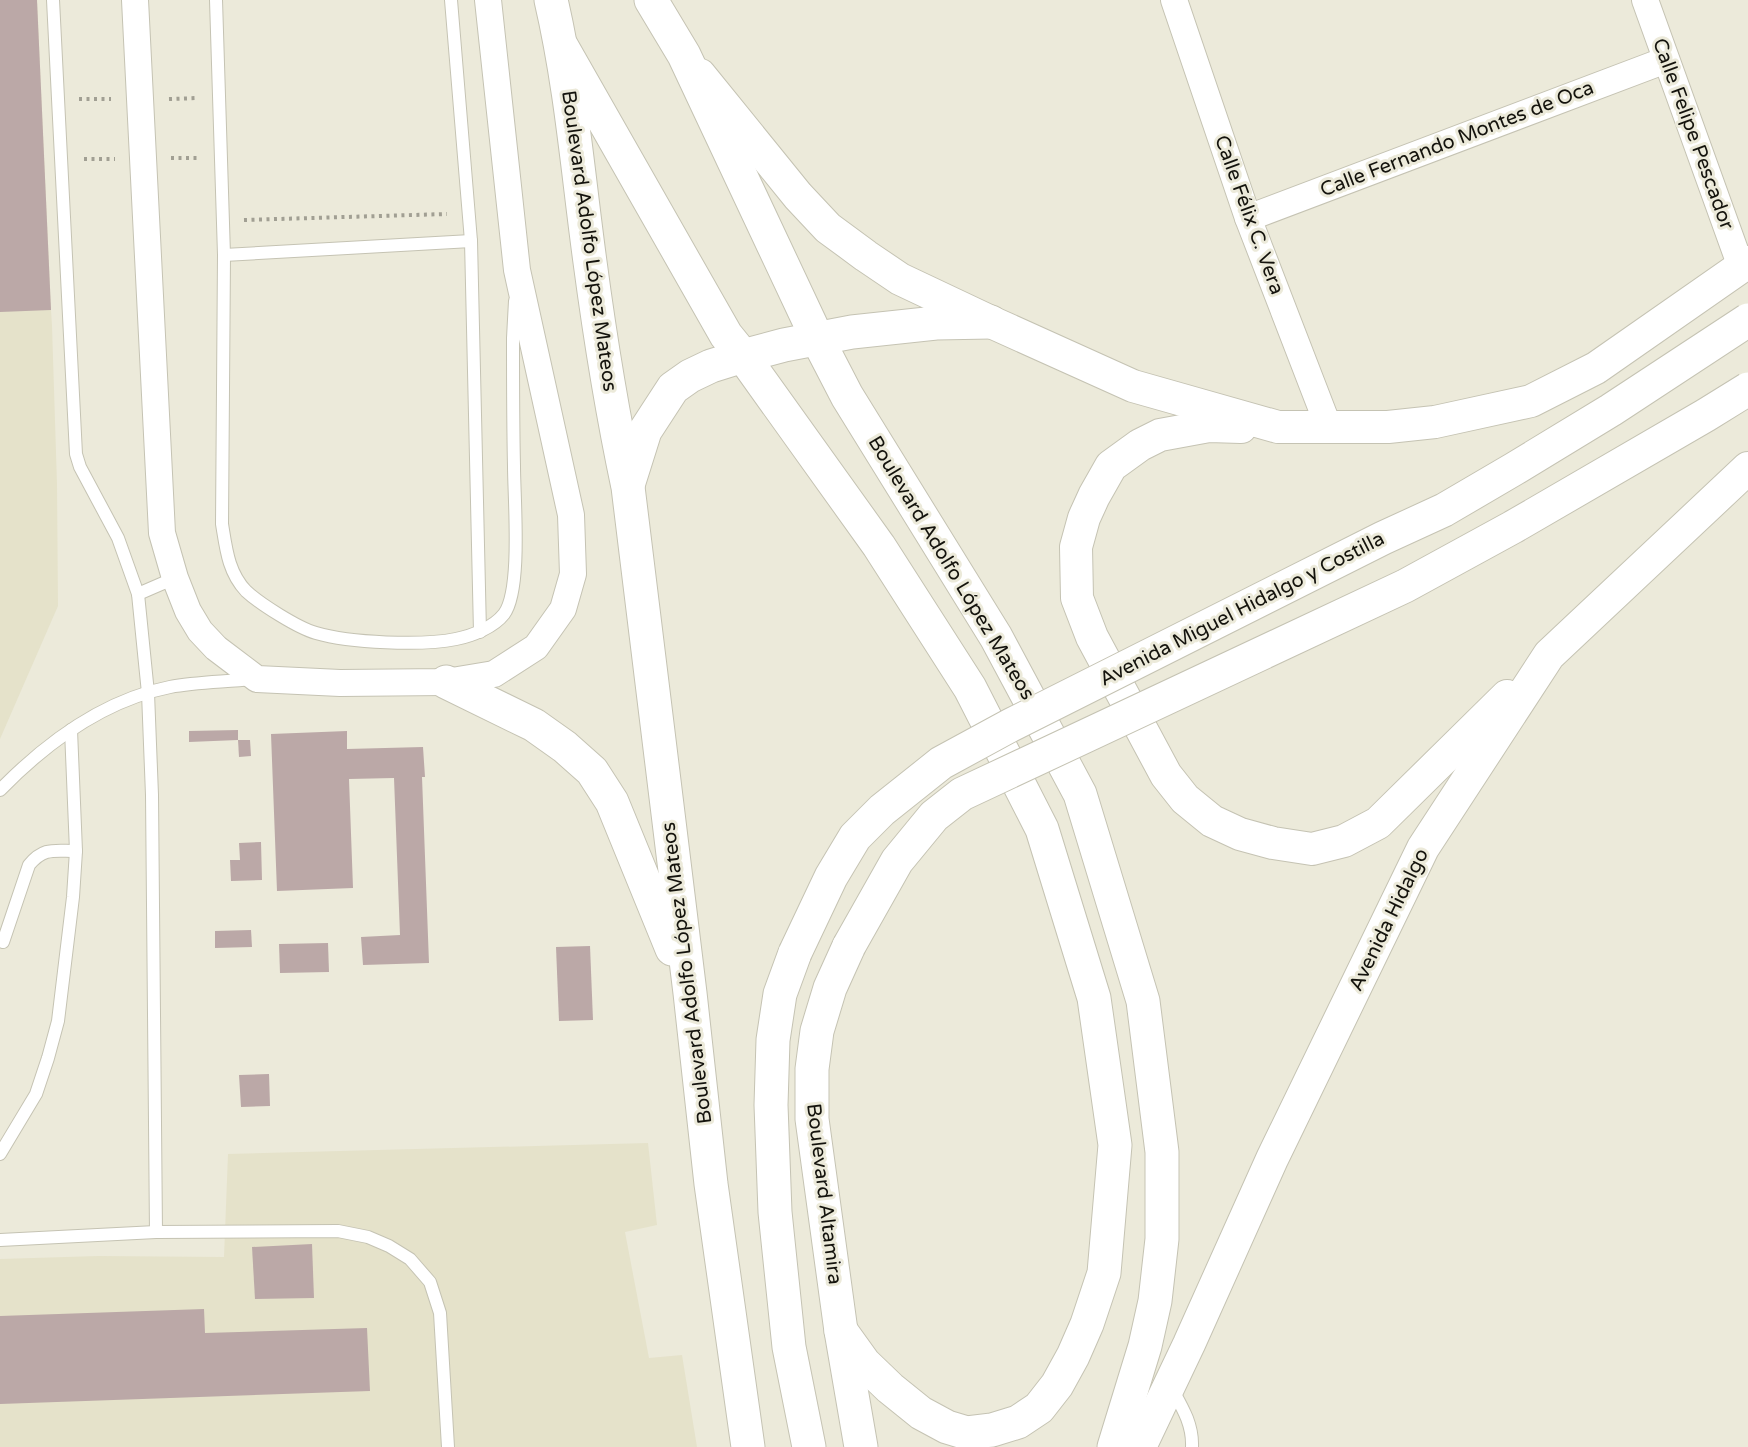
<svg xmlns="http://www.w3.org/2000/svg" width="1748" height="1447" font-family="'Varela Round',sans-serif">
<rect width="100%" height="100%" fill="#eceada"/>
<!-- built -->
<g fill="#e5e2ca">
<path d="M0,0H37L51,310L52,326L57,484L58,606L0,739Z"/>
<path d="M648,1143L657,1225L625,1232L649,1358L682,1355L697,1447H0V1259L98,1256L224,1257L228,1154Z"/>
</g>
<!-- building -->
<g fill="#bba8a7">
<path d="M0,0H37L51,310L0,312Z"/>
<path d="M238,730V740L189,742V731Z"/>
<path d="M347,731V749L423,747L425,777H422L429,963L363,965L361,937L400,935L394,778L349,779L353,888L277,891L271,734Z"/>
<path d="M238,740H250L251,756L239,757Z"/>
<path d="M261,842L262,880L231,881L230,860H240L239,843Z"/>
<path d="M251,930L252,947L215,948V931Z"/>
<path d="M328,943L329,972L280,973L279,944Z"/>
<path d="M590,946L593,1020L559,1021L556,947Z"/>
<path d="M269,1074L270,1106L241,1107L239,1075Z"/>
<path d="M312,1244L314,1298L255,1299L252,1247Z"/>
<path d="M204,1309L205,1333L367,1328L370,1391L0,1404V1316Z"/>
</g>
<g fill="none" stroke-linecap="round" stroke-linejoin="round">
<defs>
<g id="service">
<path d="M53,0L76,454L80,467L118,538L138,594L148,693L152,795L156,1232"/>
<path d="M216,0L224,255L222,524C226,548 228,572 246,591C260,604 298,628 316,633C350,643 422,646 456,639C472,636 494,627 504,614C522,590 514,499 514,466C513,423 513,381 513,338L515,301"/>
<path d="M451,0L471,241L480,632"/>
<path d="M224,255L471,241"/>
<path d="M138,594L175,578"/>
<path d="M0,790C46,743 104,700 170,687C196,682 225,682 252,679"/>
<path d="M3,942L29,865C44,847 54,851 76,851"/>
<path d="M0,1154L36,1094L48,1058L58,1021L73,897L76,851L71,730"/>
<path d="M0,1240L156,1232L338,1231L368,1237L389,1246L410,1259L430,1282L440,1313L448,1447"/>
<path d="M1171,1387C1182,1407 1193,1424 1192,1447"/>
</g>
<g id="minor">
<path d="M135,0L162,533L175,578L188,611L200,631L216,648L257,679L340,683L446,682L494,674L536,647L563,609L573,574L571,515L517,270L488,0"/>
<path d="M1174,0L1248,218L1329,428"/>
<path d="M1645,0L1741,267"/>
<path d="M1248,218L1666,60"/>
</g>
<g id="tertiary">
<path d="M700,75L798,196L828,228L866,256L900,279L991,322L1133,386L1278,427H1388L1435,422L1531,401L1596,368L1748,262"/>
<path d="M1241,427L1209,426L1160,435L1140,445L1111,466L1094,496L1084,518L1076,547L1077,598L1092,637L1166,775L1185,799L1212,821L1240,834L1273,843L1312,849L1344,841L1378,823L1507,696"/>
<path d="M1140,1447L1189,1344L1272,1159L1423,848L1549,655L1748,468"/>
</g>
<g id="primary">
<path d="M551,0C571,86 578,174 590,262C600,337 612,412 628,487L690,993L711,1184L748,1447"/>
<path d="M651,0L684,55L817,338L847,396L996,637L1080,794L1143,1001L1162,1152V1239L1155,1301L1145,1346L1114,1447"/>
<path d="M562,47L726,335L743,356L879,546L970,688L1042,829L1094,998L1115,1145L1104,1273L1087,1324L1073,1356L1057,1385L1039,1408L1018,1422L992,1430L967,1433L947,1427L921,1413L890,1388L864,1363L841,1331"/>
<path d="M628,485L645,431L673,388L690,376L711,366L743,356L784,345L852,332L936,323L991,322"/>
<path d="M446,682L534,725L565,747L592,771L612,802L672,949"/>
<path d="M849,946L830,988L817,1031L812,1069V1119L841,1331L861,1447"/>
<path d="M795,953L780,994L773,1040L771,1105L775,1212L789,1347L809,1447"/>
</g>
</defs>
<!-- service casing -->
<use href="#service" stroke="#c5c3b3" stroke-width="14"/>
<!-- minor casing -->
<use href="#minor" stroke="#c5c3b3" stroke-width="28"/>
<!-- tertiary casing -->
<use href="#tertiary" stroke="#c5c3b3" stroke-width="34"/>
<!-- primary casing -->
<use href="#primary" stroke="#c5c3b3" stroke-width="35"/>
<!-- path -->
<g stroke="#a19f93" stroke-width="4" stroke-dasharray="3 4.5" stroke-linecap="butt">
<path d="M79,99H111"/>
<path d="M169,99L198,98"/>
<path d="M171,158H199"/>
<path d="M84,159H115"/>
<path d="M244,220L447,214"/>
</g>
<!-- service -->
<use href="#service" stroke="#fff" stroke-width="12"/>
<!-- minor -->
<use href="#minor" stroke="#fff" stroke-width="26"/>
<!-- tertiary -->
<use href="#tertiary" stroke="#fff" stroke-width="32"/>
<!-- primary -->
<use href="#primary" stroke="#fff" stroke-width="33"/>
<defs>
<g id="primary-bridge">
<path d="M849,946L897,861L934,816L962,794L1405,586L1513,527L1706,415L1748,389"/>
<path d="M795,953L831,877L855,837L882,810L941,763L1011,725L1383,538L1444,510L1514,469L1611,410L1748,320"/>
</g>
</defs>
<!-- primary-bridge casing -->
<use href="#primary-bridge" stroke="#c5c3b3" stroke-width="35" stroke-linecap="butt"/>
<!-- primary-bridge -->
<use href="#primary-bridge" stroke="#fff" stroke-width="33"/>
</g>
<g text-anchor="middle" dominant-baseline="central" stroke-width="6" stroke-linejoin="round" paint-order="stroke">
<!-- street labels -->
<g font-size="20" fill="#14130d" stroke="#eceada">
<text transform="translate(1693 134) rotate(70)">Calle Felipe Pescador</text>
<text transform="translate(1457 139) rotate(-21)">Calle Fernando Montes de Oca</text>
<text transform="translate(1249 215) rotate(70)">Calle Félix C. Vera</text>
<text transform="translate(589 241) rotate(82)">Boulevard Adolfo López Mateos</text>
<text transform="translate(951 568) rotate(59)">Boulevard Adolfo López Mateos</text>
<text transform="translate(1242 609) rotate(-27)">Avenida Miguel Hidalgo y Costilla</text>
<text transform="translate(1389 920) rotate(-64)">Avenida Hidalgo</text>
<text transform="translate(687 973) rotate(-97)">Boulevard Adolfo López Mateos</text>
<text transform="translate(824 1194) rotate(83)">Boulevard Altamira</text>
</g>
</g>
</svg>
